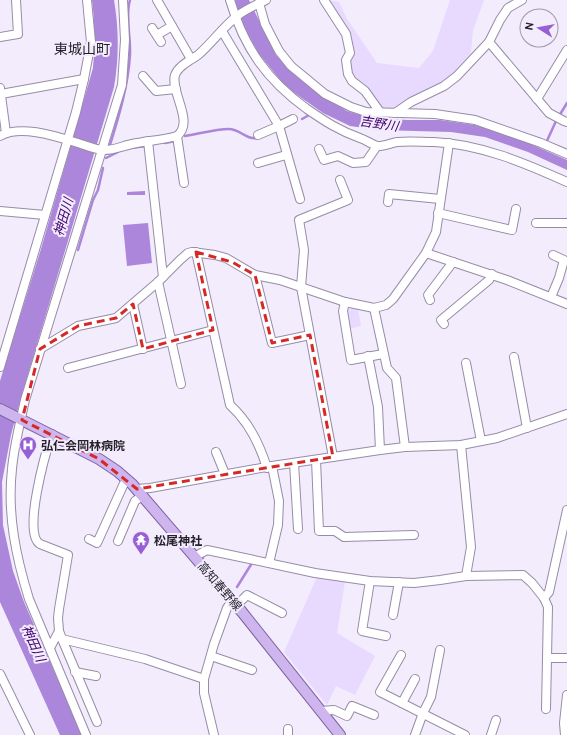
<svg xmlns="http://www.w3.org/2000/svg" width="567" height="735" font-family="Cabin,'Noto Sans JP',sans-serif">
<rect width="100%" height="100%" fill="#f3ecfd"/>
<!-- green -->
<g fill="#e8d9fe">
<path d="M326,0L339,2L347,19L377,63L419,68L433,51L450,0H484L473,30L471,53L446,80L409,99L393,109L381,108L354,78L348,61L352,54Z"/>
<path d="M351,309H358L361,326L349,329L347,311Z"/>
<path d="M317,577L345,581L337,633L375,656L355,695L336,686L327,705L284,652Z"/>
</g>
<!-- water -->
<g fill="#ac86da">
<path d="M92,0H114C119,29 119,58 114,87L20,401L11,435L2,482L3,525L13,571L24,602L82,735H60L0,602V381L41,249L93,68C95,45 95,23 92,0Z"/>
<path d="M235,0H249L276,55L291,71L311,88L347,111L370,118L408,120H440L475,125L517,138L567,160V170L528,152L485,137L451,132L379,130L350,126L323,113L286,87L259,54L241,22Z"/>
<path d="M145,191V195H127V192Z"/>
<path d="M148,223L152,263L127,266L123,225Z"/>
</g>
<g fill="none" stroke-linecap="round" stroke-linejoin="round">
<!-- stream -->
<g stroke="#ac86da" stroke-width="2.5">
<path d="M302,119L311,114"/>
<path d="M185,136C198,134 216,129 229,129C240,129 246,140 257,138"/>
<path d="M165,143L175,141"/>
<path d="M546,143L556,121L567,103"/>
<path d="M110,145C119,116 128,86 130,55C131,39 125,14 130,0"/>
<path d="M130,148L147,146"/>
<path d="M106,158L118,152"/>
<path d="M78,250L93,200L98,190L103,168"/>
<path d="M237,587L252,563"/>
</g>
<defs>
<g id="minor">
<path d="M157,0L191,59"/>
<path d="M230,0C244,48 267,80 307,109C326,122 338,130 360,138C366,140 371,144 377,146C382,147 391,143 397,142C409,141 422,142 434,142C480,144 525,163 567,182"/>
<path d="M324,0L346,34L350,53L346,60L348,74L352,81L365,91L380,112"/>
<path d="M259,3L265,24L279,51L291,66L325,94L351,107L366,112L435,114L475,120L541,143L567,154"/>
<path d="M152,28L161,42"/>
<path d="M222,31L279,126L258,135"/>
<path d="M157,35L172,26"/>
<path d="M0,37L18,34L16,0"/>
<path d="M489,42L549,113L564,121L567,122"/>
<path d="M143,76L156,91L176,89"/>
<path d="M0,88L6,133"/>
<path d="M1,94L84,79"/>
<path d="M537,99L567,50"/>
<path d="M395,113L411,102L444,86L457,76L489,42L500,20L508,8L522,0"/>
<path d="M293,119L279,126L300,199"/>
<path d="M0,136C21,124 58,137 81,144C87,146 95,149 102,150C112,151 122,146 132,144C147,141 162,140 177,136C195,122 170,92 175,75C179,65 190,61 198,55C211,44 224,26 237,16C246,9 256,5 266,0"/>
<path d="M177,136L184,183"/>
<path d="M148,141L163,277"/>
<path d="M319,149L324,160L338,156L353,163L366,162L377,146"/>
<path d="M258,163L286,155"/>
<path d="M388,202L389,194L440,199"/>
<path d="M0,211L45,215"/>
<path d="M438,213L512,230L516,209"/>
<path d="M536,223H567"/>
<path d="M196,252L230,405C248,421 260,445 267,468"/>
<path d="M426,253L507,280L567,304"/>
<path d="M255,275L272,343L310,335L301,287L304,250L299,220L348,200L340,180"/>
<path d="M158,282L181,384"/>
<path d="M551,297L559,278L564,260L553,255"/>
<path d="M430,300L428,295L453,262"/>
<path d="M345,302L343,311L351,360L383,354"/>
<path d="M133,304L143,349"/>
<path d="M374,308L387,368L396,378L405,447"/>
<path d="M444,324L441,320L489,280L492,274"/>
<path d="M310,335L333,457"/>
<path d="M40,349L78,326L116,318L158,282L180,260L188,253L192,252L215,255L226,258L255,275L280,280L345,302L374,308L386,305L393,299L426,253L436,232L449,143"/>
<path d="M368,356L378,407L380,450"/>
<path d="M514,357L527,428"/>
<path d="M466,363L481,441"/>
<path d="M0,367L76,112L84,79L91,42L87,0"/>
<path d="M68,368L213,330"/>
<path d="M52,434C46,451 22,534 40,544L68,555L59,609L58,618L59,631"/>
<path d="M461,445L471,547L466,576"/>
<path d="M216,452L225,474"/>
<path d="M316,460L319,531H335L344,537L414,535"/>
<path d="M294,463L298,529"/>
<path d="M137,489L150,488L272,466L380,450L405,447L461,445L497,438L567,414"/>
<path d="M89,539L97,543L126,479"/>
<path d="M118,541L135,501L142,496"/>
<path d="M194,557L207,550L315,573L370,581L414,583L440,580L466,576L523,575L532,583L544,598L548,607L547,658H567"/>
<path d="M269,563L278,525L279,501L272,466"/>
<path d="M370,581L362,631L386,636"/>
<path d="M544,598L549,592L567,510"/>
<path d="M236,606L247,595L282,613"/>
<path d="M393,615L399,582"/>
<path d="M62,639L97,722"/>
<path d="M50,648L59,631L62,639L145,659L204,679"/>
<path d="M401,655L380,692L465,735"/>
<path d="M211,656L252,670"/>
<path d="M75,672L96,676"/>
<path d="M0,674L30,735"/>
<path d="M402,703L415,679"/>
<path d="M546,709L547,658"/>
<path d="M321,711L334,710L347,716L352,706L374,715"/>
<path d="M288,729V735"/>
<path d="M86,735L29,599C16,557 7,514 12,469C14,446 20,423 25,400L122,85L125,40L123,0"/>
<path d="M214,735L204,693V679L214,644L227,608L232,601"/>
<path d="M415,735L423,713L431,697L440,650"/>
<path d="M491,735L496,720"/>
<path d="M565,735L564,723L567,695"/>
</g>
<path id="major" d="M0,409L99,459L117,471L132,484L242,612L340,735"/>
</defs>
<!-- minor casing -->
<use href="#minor" stroke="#978ca6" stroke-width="10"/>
<!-- major casing -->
<use href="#major" stroke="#7e62a2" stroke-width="12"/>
<!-- minor -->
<use href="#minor" stroke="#fff" stroke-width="8"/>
<!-- major -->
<use href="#major" stroke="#ceb5ed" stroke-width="10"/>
</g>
<!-- marked area -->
<path fill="none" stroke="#d62828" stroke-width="3" stroke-dasharray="8 5" stroke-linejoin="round" d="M196,252L232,262L255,275L272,343L310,335L333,457L137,489L99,459L22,420L40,349L78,326L116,318L133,304L143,349L213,330Z"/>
<!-- icons -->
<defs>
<symbol id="hospital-pin" viewBox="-11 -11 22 30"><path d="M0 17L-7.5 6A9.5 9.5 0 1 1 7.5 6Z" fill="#975ed5" stroke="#f3ecfd"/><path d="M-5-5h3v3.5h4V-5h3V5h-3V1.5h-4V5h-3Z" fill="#fff"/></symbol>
<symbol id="temple-pin" viewBox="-11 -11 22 30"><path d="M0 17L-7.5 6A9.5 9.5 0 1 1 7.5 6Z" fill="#975ed5" stroke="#f3ecfd"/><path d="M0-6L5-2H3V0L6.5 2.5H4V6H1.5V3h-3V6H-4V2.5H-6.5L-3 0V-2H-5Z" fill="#fff"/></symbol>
</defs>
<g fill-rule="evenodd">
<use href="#hospital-pin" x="18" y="435" width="20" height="27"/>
<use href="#temple-pin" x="131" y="530" width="20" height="27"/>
</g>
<g text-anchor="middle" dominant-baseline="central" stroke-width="4" stroke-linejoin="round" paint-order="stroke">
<!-- poi labels -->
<g font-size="12" font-weight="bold" fill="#26222c" stroke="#f3ecfd" text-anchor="start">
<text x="41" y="445">弘仁会岡林病院</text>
<text x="154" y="540">松尾神社</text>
</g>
<!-- street labels -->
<g font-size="12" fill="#26222c" stroke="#f3ecfd">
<text transform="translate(220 586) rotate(49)">高知春野線</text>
</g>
<!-- water labels -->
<g font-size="13" font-style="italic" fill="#40016b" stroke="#f3ecfd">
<text transform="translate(379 123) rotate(9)">吉野川</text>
<text transform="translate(63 217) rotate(-74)">神田川</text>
<text transform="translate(34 643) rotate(66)">神田川</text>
</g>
<!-- quarter labels -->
<g font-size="14" fill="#26222c" stroke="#f3ecfd">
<text x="82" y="49">東城山町</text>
</g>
</g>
<!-- north arrow -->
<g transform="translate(539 28) rotate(281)"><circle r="19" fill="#f3ecfd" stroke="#a19ba9"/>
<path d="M0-3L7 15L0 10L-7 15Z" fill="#975ed5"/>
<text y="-6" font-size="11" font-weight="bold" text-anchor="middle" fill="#26222c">N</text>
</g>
</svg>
